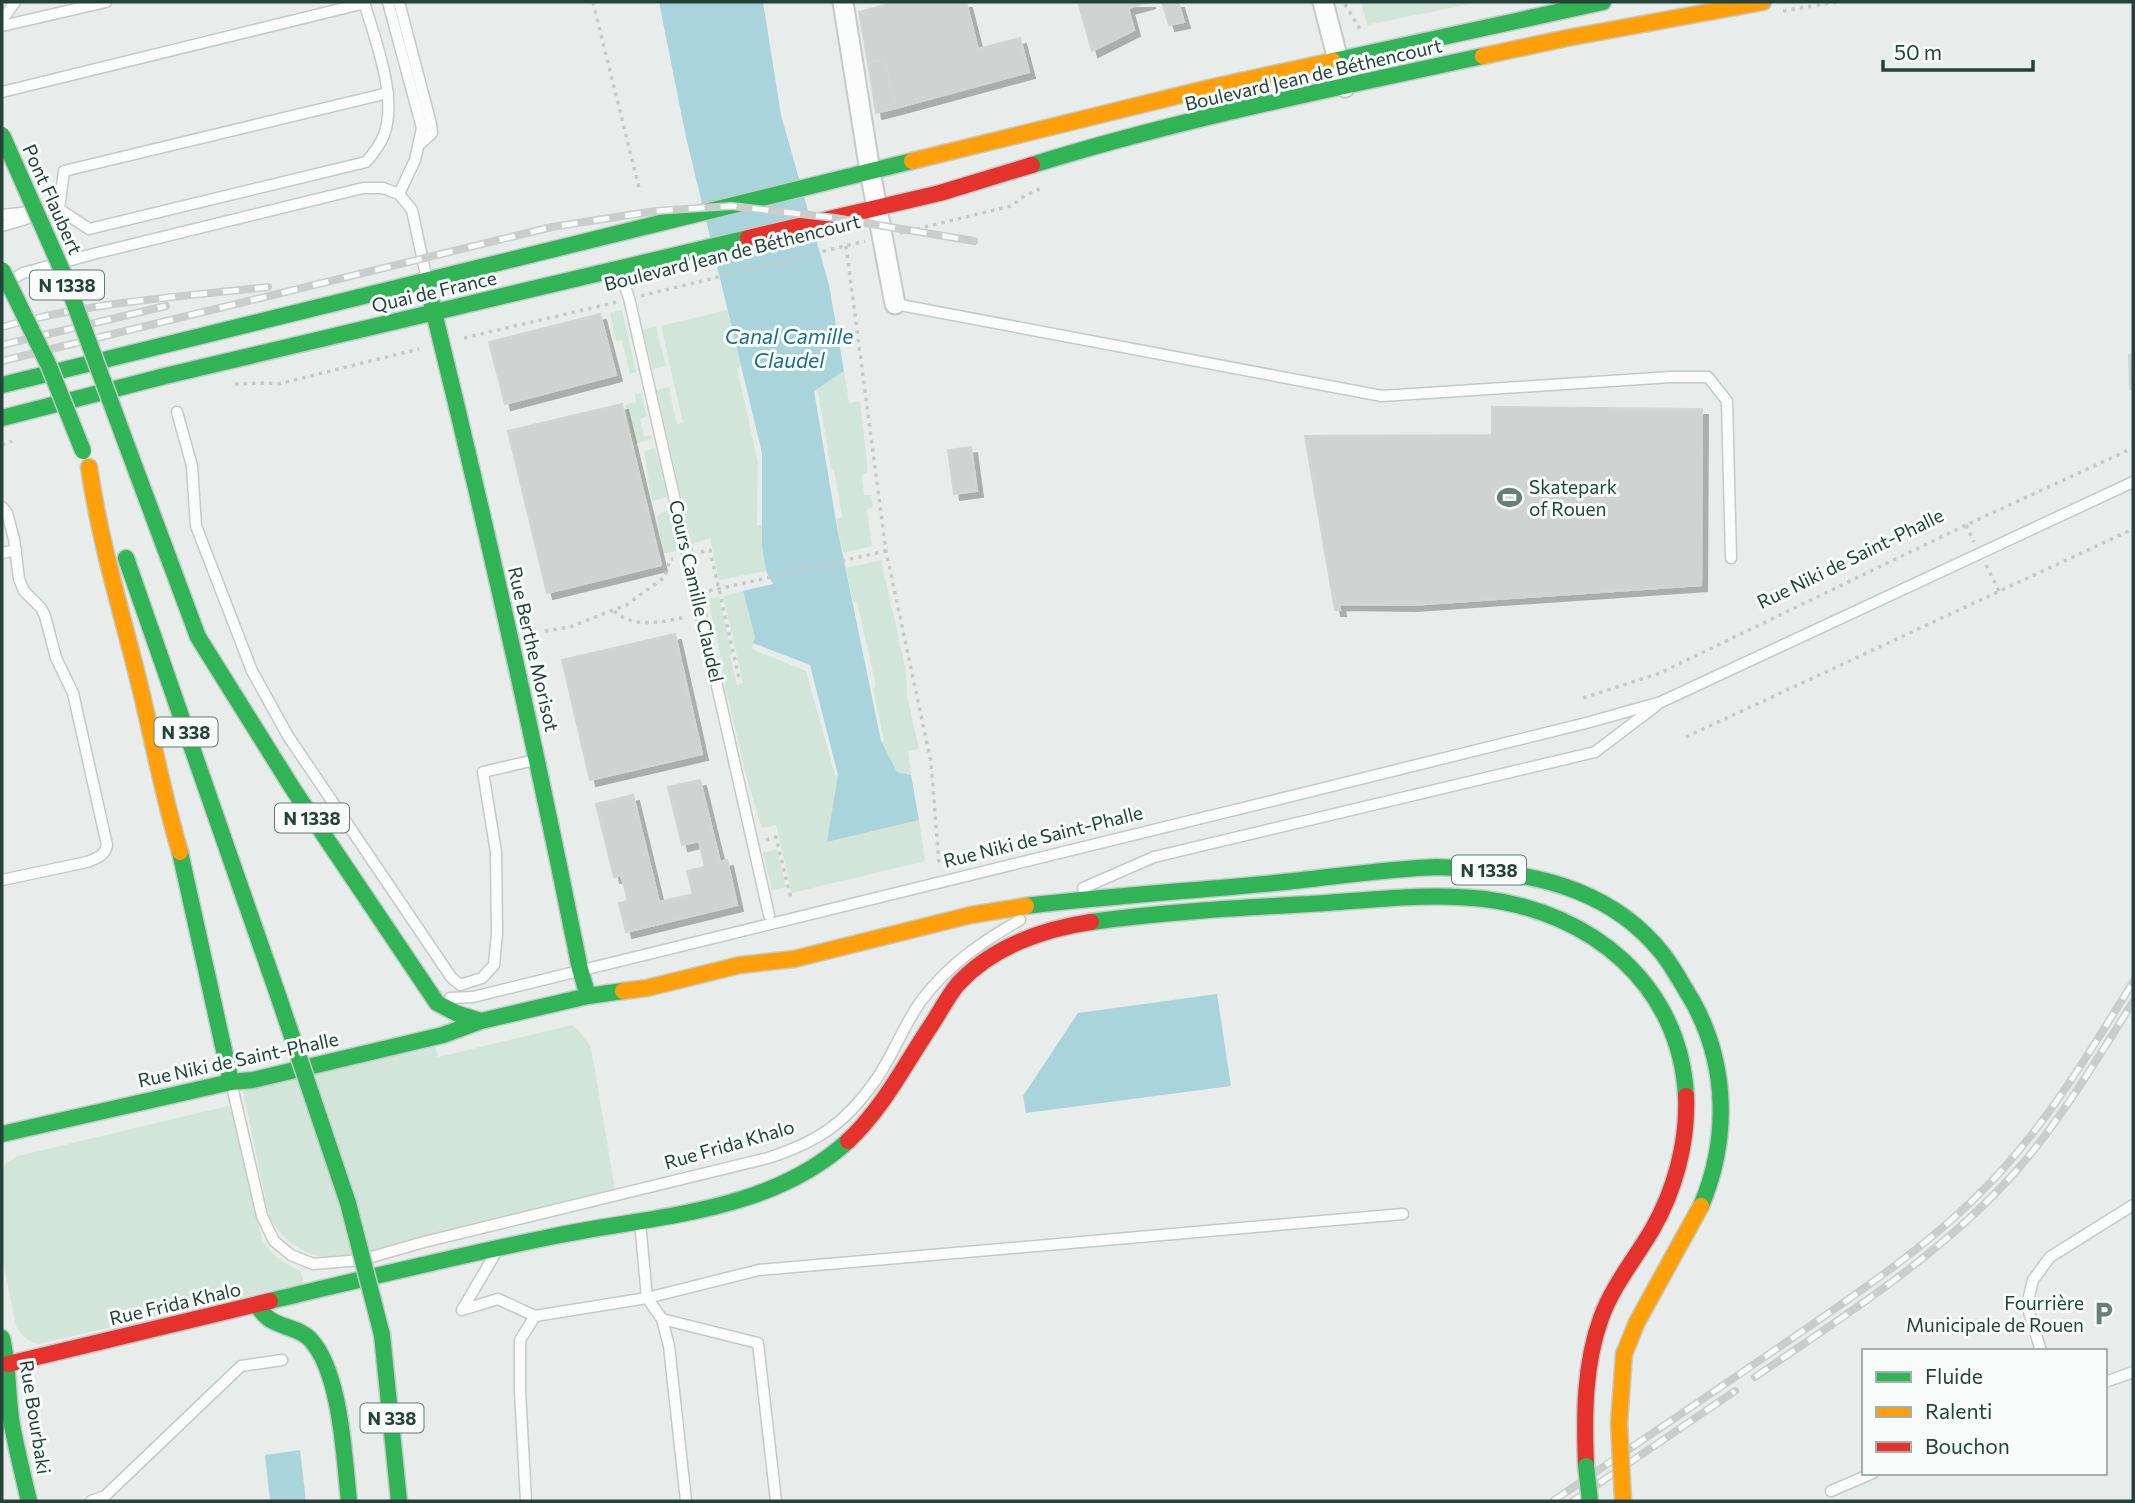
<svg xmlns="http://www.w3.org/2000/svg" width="2135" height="1503" font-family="Commissioner,sans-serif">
<defs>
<filter id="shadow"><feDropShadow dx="6" dy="6" stdDeviation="0" flood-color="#0004"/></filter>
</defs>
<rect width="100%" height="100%" fill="#e8edeb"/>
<!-- green -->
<g fill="#d1e6d8">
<path d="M1361,2H1480L1367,25Z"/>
<path d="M622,310L636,372L630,374L622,340L616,341L610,313Z"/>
<path d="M727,310L741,367L737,368L758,463L757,525H762V547L766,571L719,580L710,538L692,544L657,390L670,387V395L677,424L683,423L661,326Z"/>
<path d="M656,326L666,366L653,369L643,330Z"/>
<path d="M844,371L849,403L860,401L868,471L862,475L864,495H871L873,507L867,509L872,546L843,553L836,519L842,517L834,470L831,468L818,391H814Z"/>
<path d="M641,393L647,416L640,419L644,437L651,435L652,439L635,444L625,405L636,402L635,394Z"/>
<path d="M655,448L668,497L652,501L644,451Z"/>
<path d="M671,507L680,550L663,554L657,516Z"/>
<path d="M881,560L906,671L907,696L919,749L908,751L911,775L897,772L881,741L884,740L873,689L876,686L857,602H853L846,568Z"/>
<path d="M743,591L755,637L752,649L806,671L835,775H838L828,842L919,820L925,861L792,893L776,825L762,828L748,783L722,673L723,668L708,599L719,597L732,654L730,655L737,685L743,683L723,596Z"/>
<path d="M777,849L786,887L772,890L763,853Z"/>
<path d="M572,1025L580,1032L591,1047L615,1190L340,1259C308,1258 284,1244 269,1216L243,1091L435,1047L438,1057Z"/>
<path d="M232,1105L262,1240C272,1255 284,1264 301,1271L304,1283L38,1344C27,1341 22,1336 16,1326L2,1256V1169L6,1163L18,1156Z"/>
</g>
<!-- water -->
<g fill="#a9d4db">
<path d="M659,2H763L781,115L829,285L844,371L814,391L837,527L881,741L897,772L911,775L919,820L827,842L838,775L810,665L753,643L755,637L743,591L773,584L766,571L762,547V453L686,137Z"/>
<path d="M1217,994L1231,1086L1026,1113L1023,1096L1078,1013Z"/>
<path d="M300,1450L306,1501H270L265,1455Z"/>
</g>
<!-- building -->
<g fill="#cfd4d2" stroke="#d1d6d4" stroke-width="2" filter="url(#shadow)">
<path d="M896,2H966L978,49L1020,38L1029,72L896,108L884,59L868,63L859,12Z"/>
<path d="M1078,2H1150L1128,8L1134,30L1092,51Z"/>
<path d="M1162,2H1178L1184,22L1169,25Z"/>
<path d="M884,59L896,108L876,113L868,63Z"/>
<path d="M600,314L616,375L505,404L489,342Z"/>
<path d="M2133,354V388L2130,389L2129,355Z"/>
<path d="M622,404L661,565L547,593L508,431Z"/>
<path d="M1492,407L1702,409L1701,585L1411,605L1339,604L1340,610H1335L1305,436L1492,435Z"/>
<path d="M971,447L977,491L954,494L948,450Z"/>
<path d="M675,634L702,754L590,780L562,660Z"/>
<path d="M700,780L720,862L727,860L737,905L626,932L619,903L628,901L621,875L614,877L596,804L633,795L659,902L693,894L687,871L705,867L699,841L682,845L668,787Z"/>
</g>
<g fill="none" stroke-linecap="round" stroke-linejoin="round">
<defs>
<g id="lane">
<path d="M388,2L422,128L415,160L399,194L412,210L427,280"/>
<path d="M399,2L431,124L432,133L420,144"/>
<path d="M2,20L15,2"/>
<path d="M2,26L106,2"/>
<path d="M2,92L365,3"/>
<path d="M59,209L64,171L388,93"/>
<path d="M2,215L59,209L89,229L366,162C373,154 380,145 384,135C398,97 375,40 364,2"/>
<path d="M2,226L32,217"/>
<path d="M619,270L629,298L769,915"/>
<path d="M11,280L23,273L97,253L363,188H383L399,194"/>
<path d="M895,304L1382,396L1671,377H1708L1727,401L1731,558"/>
<path d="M177,412L192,466L196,526L252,671L288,736L451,977L460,985L482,978L494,965L497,933L496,852L483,772L535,760"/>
<path d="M2,507L7,513L14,539L19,579L24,591L41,608L45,616L56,658L73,693L107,845C105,856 97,858 87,862L2,880"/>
<path d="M2,553L16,550"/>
<path d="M1083,888L1154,857L1595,752L1657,705"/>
<path d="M450,998L473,997L1312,791L1590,722L1661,702L2133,482"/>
<path d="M232,1086L262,1216L274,1241L291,1255L313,1264L361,1260L424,1242L768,1158C817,1142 845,1124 875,1081C893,1056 903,1026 921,1001C948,965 981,942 1020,920"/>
<path d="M640,1222L647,1298L662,1319L669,1346L686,1501"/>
<path d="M495,1254L462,1310L498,1299L535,1316L647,1298L759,1270L1403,1214"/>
<path d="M662,1319L758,1343L776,1501"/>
<path d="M2041,1351L2027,1305L2033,1280L2050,1257L2133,1205"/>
<path d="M2105,1382L2133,1372"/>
<path d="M1831,1491L1873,1473"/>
<path d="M91,1501L105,1496L241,1366L282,1360"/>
<path d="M526,1501L520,1391V1340L535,1316"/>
</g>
<g id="street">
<path d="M843,2L870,171L895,304"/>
<path d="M1323,2L1345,87"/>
</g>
<g id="fast">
<path d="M1333,61L1603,2"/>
<path d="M1032,165C1179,119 1332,89 1483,56"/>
<path d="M430,296C485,519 535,744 580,969L588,996"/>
<path d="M2,385L912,161"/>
<path d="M2,418L169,375L748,238"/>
<path d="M124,438L198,637L293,789L437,1003L458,1014L481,1021L588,996L623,991"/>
<path d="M126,558L279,998"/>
<path d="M180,852L231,1082"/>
<path d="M1026,906C1108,896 1191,891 1274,883C1328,878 1383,869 1437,867C1449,867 1462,869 1474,870C1546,875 1615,894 1662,953C1674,968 1683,986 1693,1002C1728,1066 1729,1140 1701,1206"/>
<path d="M1091,922C1163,912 1236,908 1309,904C1366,901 1426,892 1484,899C1591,912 1680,984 1686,1096"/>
<path d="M2,1134L231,1082L253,1080L443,1035L481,1021"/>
<path d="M270,1301C363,1279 456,1256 550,1237C652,1215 767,1215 848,1141"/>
<path d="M256,1305C261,1310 265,1317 271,1320C284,1328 299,1328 310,1339C341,1372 344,1457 349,1501"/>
<path d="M382,1335L399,1501"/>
<path d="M2,1338C9,1367 7,1396 12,1425C17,1451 23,1476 29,1501"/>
</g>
<g id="slow">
<path d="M1483,56L1567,38L1763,2"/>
<path d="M912,161L1209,88L1333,61"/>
<path d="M89,467C100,544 123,616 141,691C154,745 164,799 180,852"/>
<path d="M623,991L647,988L740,965L794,959L971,915L1026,906"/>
<path d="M1619,1423L1624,1354L1637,1322L1701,1206"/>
</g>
<g id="jam">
<path d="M748,238L940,193L1032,165"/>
<path d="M848,1141C884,1107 905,1064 932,1024C941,1010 948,996 958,984C992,947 1043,929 1091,922"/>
<path d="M8,1364L270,1301"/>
<path d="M1586,1466C1584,1416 1584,1365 1601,1318C1613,1285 1635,1259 1652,1230C1675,1190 1688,1142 1686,1096"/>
</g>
</defs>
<!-- lane casing -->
<use href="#lane" stroke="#c5cac8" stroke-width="13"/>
<!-- street casing -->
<use href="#street" stroke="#c5cac8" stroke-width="23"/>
<!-- fast casing -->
<use href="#fast" stroke="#c3cbc8" stroke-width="19"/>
<!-- slow casing -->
<use href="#slow" stroke="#c3cbc8" stroke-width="19"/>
<!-- jam casing -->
<use href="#jam" stroke="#c3cbc8" stroke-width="19"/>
<!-- path -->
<g stroke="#c3ccca" stroke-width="3.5" stroke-dasharray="3.5 5" stroke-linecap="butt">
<path d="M593,2L640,192"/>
<path d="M1345,4L1360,29H1365"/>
<path d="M1783,11L1836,2"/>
<path d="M900,233L1011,206L1023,197L1041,188"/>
<path d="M846,246L886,551L931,762L939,864"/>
<path d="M641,296L865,241"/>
<path d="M464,338L617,302"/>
<path d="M235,384L265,383L278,384L419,349"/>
<path d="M2,445L12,441"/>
<path d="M1966,525L1974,542"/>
<path d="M701,552L710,550L740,682"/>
<path d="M1986,565L1999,591"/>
<path d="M709,591L886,551"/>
<path d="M614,611C634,629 661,622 686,617"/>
<path d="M545,631L570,627L626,605L665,577L670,559H673"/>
<path d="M1583,698L1660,673L1966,525L2133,448"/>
<path d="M1686,737L2133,529"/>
<path d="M766,840L776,837L791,899"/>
</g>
<!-- lane -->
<use href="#lane" stroke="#fcfcfc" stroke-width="10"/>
<!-- street -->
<use href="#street" stroke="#fcfcfc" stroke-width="19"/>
<!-- fast -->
<use href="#fast" stroke="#30b455" stroke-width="16"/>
<!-- slow -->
<use href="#slow" stroke="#ff9f0a" stroke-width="16"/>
<!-- jam -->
<use href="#jam" stroke="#e5322d" stroke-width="16"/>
<defs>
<g id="rail">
<path d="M2,327C89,302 179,297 268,287"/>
<path d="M2,345L166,306"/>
<path d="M2,361L552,227L655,211L732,206L835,218L974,241"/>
<path d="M1755,1377C1847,1314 1944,1253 2018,1169C2062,1118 2097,1059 2133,1002"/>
<path d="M1553,1501C1633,1446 1714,1392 1794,1337C1862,1290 1931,1244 1989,1184C2046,1125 2090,1052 2133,982"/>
<path d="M1573,1501L1735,1391"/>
</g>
</defs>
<!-- rail casing -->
<use href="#rail" stroke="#c9cdcc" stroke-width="8"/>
<!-- rail -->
<use href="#rail" stroke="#f7fbf9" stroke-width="5" stroke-dasharray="16" stroke-linecap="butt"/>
<defs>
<g id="fast-bridge">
<path d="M2,135L64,275L124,438"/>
<path d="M2,270L49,366L83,451"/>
<path d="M279,998L348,1203L382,1335"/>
<path d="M1586,1466L1590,1501"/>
</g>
<path id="slow-bridge" d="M1619,1423L1623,1501"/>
</defs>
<!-- fast-bridge casing -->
<use href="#fast-bridge" stroke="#c3cbc8" stroke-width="19" stroke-linecap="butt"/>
<!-- slow-bridge casing -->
<use href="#slow-bridge" stroke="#c3cbc8" stroke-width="19" stroke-linecap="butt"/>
<!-- fast-bridge -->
<use href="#fast-bridge" stroke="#30b455" stroke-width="16"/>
<!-- slow-bridge -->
<use href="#slow-bridge" stroke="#ff9f0a" stroke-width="16"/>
</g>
<!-- icons -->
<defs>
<symbol id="stadium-bare" viewBox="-9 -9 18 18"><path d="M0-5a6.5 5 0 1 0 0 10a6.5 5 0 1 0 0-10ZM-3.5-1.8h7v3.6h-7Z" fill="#697e78" stroke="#f7fbf9" stroke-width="2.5" paint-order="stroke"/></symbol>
<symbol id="parking-bare" viewBox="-9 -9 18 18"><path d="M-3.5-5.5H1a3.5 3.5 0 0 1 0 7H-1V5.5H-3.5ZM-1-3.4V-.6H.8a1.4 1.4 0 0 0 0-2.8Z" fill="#697e78" stroke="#f7fbf9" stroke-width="2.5" paint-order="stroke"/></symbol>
</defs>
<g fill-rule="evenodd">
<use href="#stadium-bare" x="1492" y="480" width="35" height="35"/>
<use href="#parking-bare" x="2086" y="1296" width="35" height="35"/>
</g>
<g text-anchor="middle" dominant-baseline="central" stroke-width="6" stroke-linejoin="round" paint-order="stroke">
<!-- shield labels -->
<g fill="#f7fbf9" stroke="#637a73" stroke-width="2">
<rect x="30" y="270.5" width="74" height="29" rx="5"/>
<rect x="154.5" y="717.5" width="63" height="29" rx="5"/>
<rect x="275" y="803.5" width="74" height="29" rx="5"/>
<rect x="1452" y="855.5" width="74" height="29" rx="5"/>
<rect x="360.5" y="1403.5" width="63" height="29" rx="5"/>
</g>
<g font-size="18" font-weight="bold" fill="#24423a">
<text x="67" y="285">N 1338</text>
<text x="186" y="732">N 338</text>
<text x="312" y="818">N 1338</text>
<text x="1489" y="870">N 1338</text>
<text x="392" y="1418">N 338</text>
</g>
<!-- street labels -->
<g font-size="19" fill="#24423a" stroke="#f7fbf9">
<text transform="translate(1313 74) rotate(-13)">Boulevard Jean de Béthencourt</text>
<text transform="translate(53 199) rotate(66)">Pont Flaubert</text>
<text transform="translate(732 252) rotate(-14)">Boulevard Jean de Béthencourt</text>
<text transform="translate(434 291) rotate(-13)">Quai de France</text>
<text transform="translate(1850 558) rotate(-26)">Rue Niki de Saint-Phalle</text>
<text transform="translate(697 591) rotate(77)">Cours Camille Claudel</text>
<text transform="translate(534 649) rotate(77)">Rue Berthe Morisot</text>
<text transform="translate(1043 836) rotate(-14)">Rue Niki de Saint-Phalle</text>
<text transform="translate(238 1059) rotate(-12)">Rue Niki de Saint-Phalle</text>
<text transform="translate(729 1144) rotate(-16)">Rue Frida Khalo</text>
<text transform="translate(175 1303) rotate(-13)">Rue Frida Khalo</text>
<text transform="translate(36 1417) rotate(81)">Rue Bourbaki</text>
</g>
<!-- poi labels -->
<g font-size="19" fill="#24423a" stroke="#f7fbf9" text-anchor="start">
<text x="1529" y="486">Skatepark<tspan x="1529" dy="22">of Rouen</tspan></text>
<text x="2084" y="1302" text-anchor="end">Fourrière<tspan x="2084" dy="22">Municipale de Rouen</tspan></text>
</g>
<!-- water labels -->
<g font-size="21" font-style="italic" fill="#1c6f80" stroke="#f7fbf9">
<text x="789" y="335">Canal Camille<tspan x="789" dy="24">Claudel</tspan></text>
</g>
</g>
<!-- border -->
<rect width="2135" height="1503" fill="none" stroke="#24423a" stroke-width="7"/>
<!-- legend -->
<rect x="1862" y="1349" width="245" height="126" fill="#f7fbf9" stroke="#a3b1ad" stroke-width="2"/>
<rect x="1876" y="1372" width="35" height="10" fill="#30b455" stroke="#a3b1ad" stroke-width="2"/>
<text x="1925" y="1384" font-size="21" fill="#24423a">Fluide</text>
<rect x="1876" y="1407" width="35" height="10" fill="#ff9f0a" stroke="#a3b1ad" stroke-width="2"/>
<text x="1925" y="1419" font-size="21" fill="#24423a">Ralenti</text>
<rect x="1876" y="1442" width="35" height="10" fill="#e5322d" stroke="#a3b1ad" stroke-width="2"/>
<text x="1925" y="1454" font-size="21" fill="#24423a">Bouchon</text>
<!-- scale -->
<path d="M1883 60v10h150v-10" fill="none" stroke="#24423a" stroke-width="3.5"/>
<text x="1894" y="60" font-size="21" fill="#24423a" stroke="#f7fbf9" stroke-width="5" paint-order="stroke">50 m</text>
</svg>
